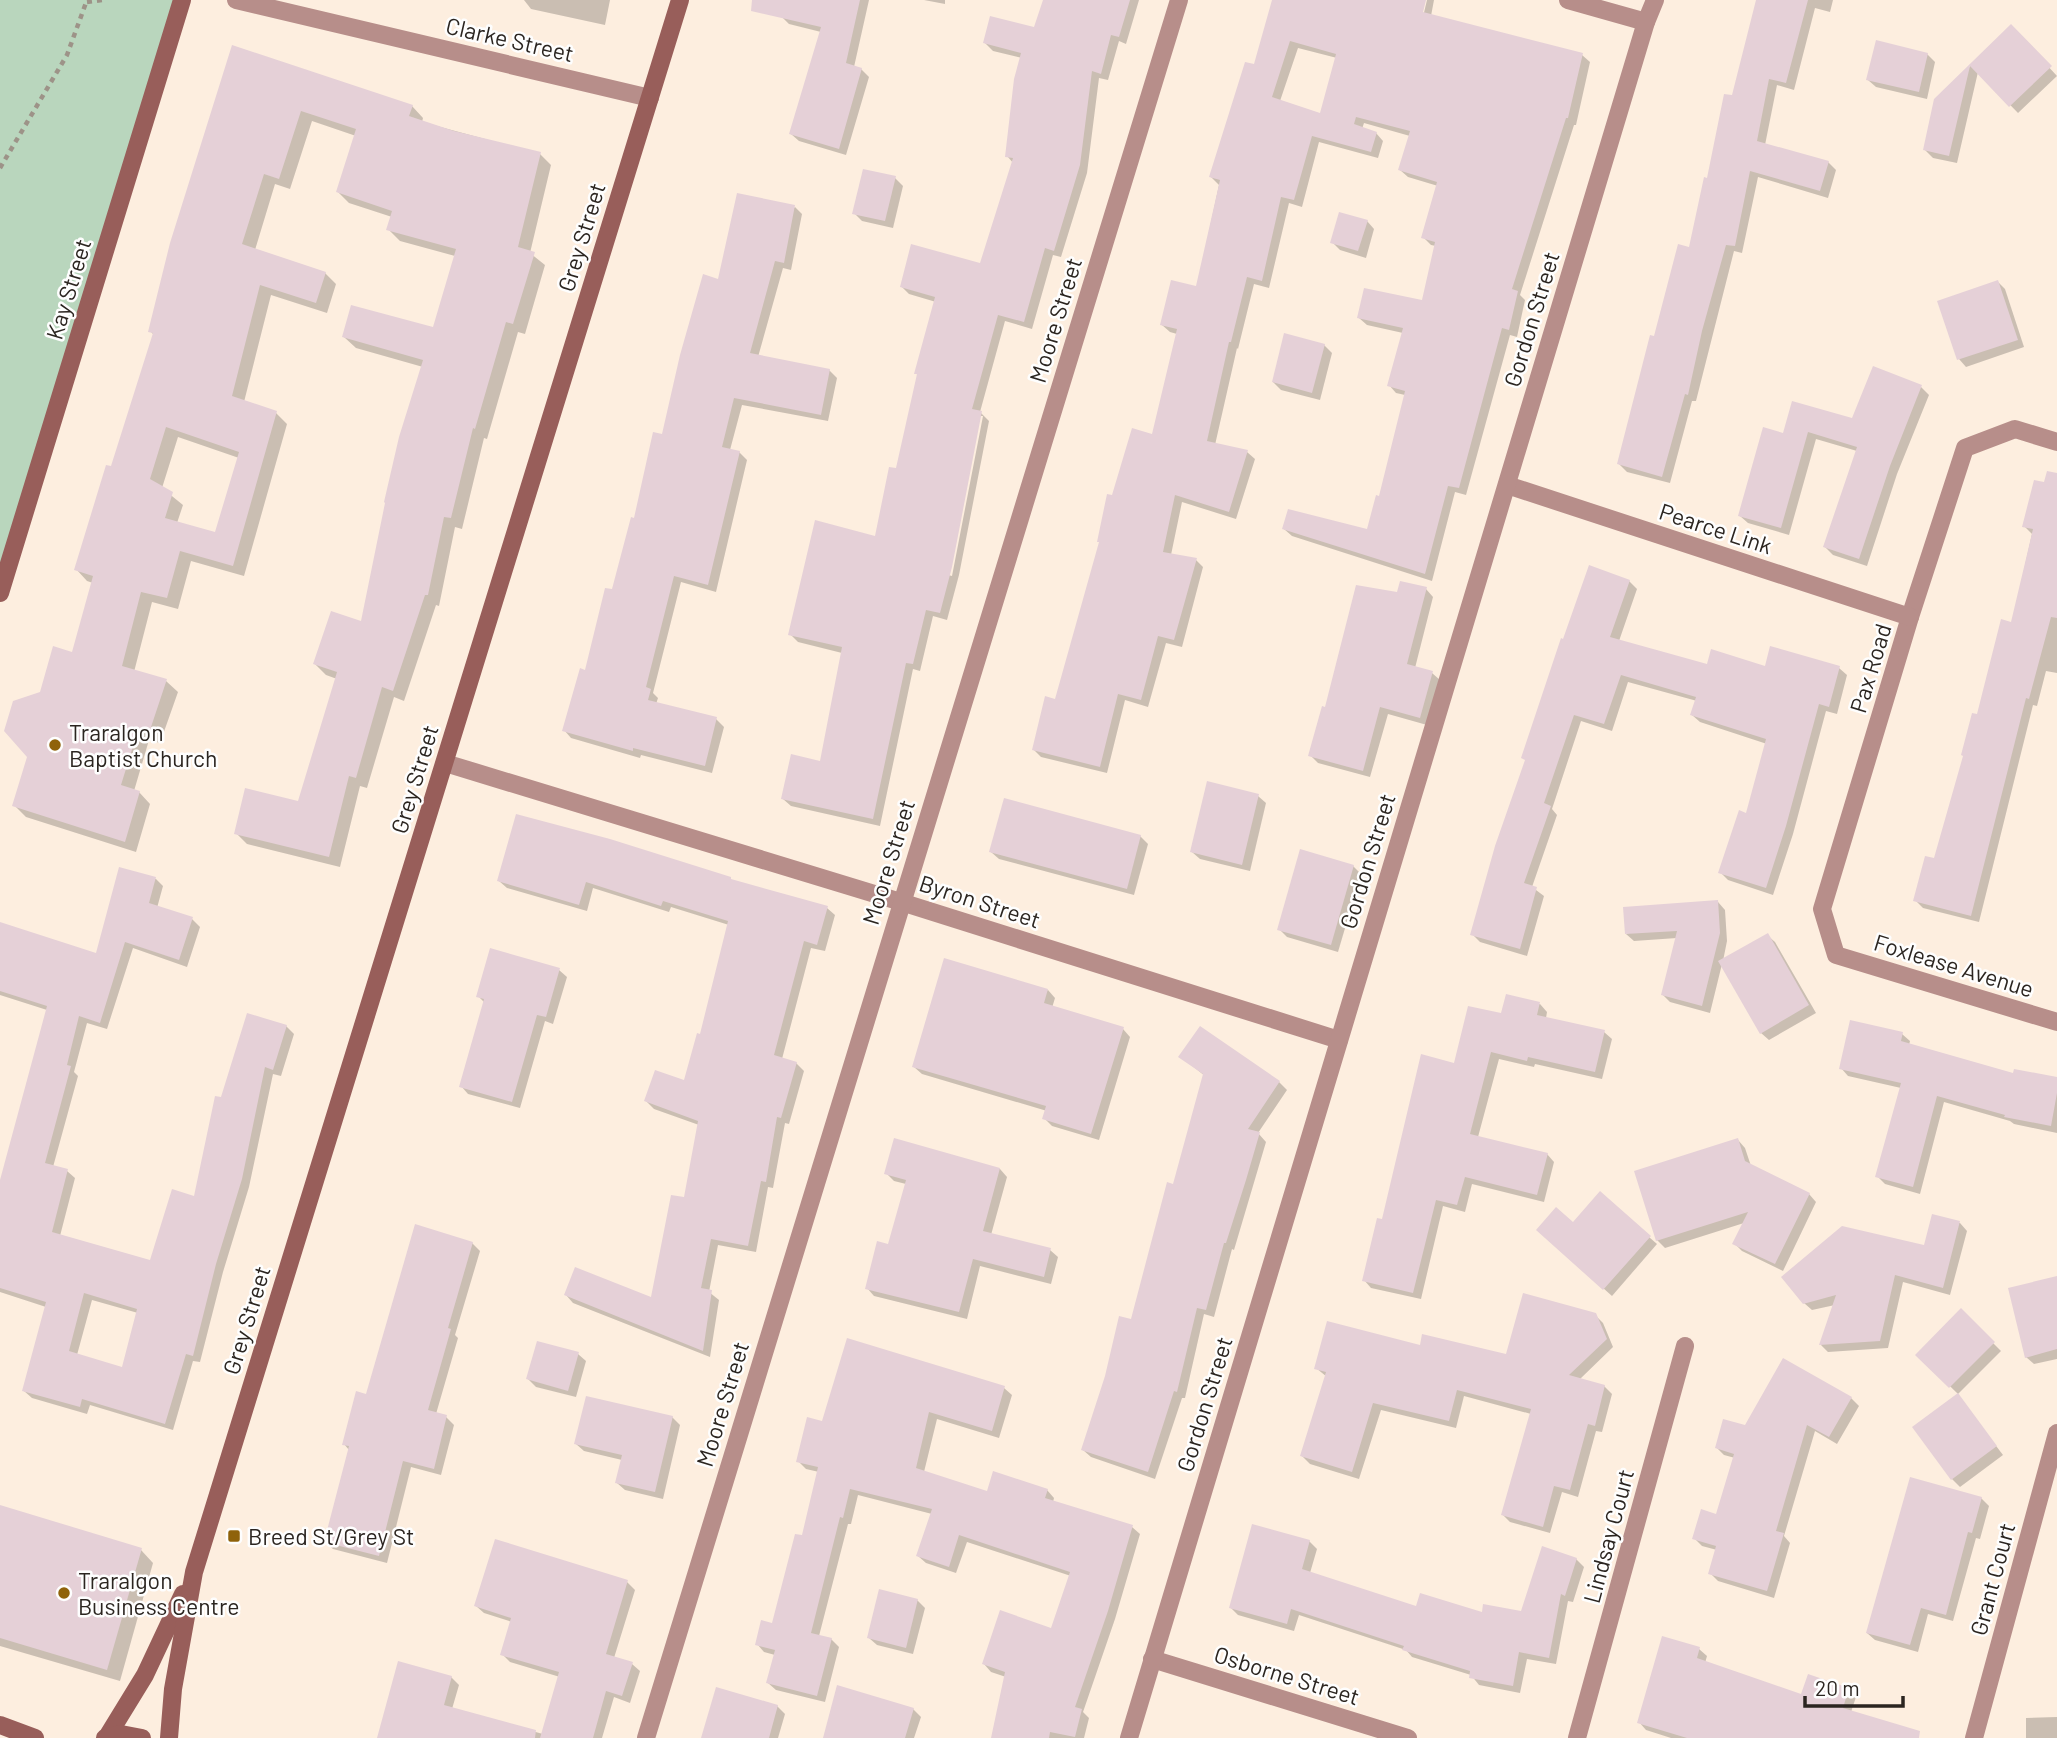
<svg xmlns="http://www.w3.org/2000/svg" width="2057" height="1738" font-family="Barlow,sans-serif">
<rect width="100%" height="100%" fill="#fdeedf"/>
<!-- green -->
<path fill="#b9d6bd" d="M0,0H182L0,593Z"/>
<!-- shadow -->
<g fill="#0003" fill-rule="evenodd">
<path d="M524,0H610L605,25L531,9Z"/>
<path d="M785,0H869L854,67L861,69L869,77L846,155L799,141L791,134L821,32L789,24L782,17Z"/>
<path d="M924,0H945V4Z"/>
<path d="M1044,0H1139L1126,44L1119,41L1108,80L1099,78L1087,173L1061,257L1053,255L1032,329L1005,321L980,412L989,421L959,575L947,620L933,616L920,671L913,669L880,826L791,806L783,799L821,763L842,653L798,642L790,634L876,538L897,470L918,376L916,373L936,302L909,294L902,287L981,266L1014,164L1007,156L1022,58L993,51L985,43L1036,30ZM980,416H983L952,576L948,575Z"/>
<path d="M1273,0H1424L1422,21L1427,0H1434L1431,16L1582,55L1590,62L1576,125H1574L1520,295L1525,300L1517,337L1510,335L1466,495L1455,492L1432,581L1292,536L1284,529L1369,531L1380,498L1405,395L1396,393L1389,385L1403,333L1367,325L1359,318L1424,303L1436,246L1431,245L1423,237L1438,186L1408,177L1400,170L1410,136L1364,123L1362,129L1376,133L1383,141L1378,158L1319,142L1302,207L1289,203L1269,288L1254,284L1238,349L1237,348L1215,445L1247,452L1255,459L1236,519L1182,502L1171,555L1196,560L1203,567L1182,647L1166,643L1148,707L1125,700L1107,773L1041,757L1033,749L1057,701L1113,497L1153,436L1177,334L1170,332L1162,325L1197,288L1219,185L1211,177L1255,67ZM1298,48L1337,58L1321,115L1280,101Z"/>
<path d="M1767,0H1833L1830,12L1815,8L1794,90L1777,85L1765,145L1828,162L1836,170L1828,198L1758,177L1742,253L1734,251L1696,401H1692L1670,483L1627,472L1619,464L1655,338L1690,249L1733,97Z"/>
<path d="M2011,26L2057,76L2018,113L1978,72L1957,163L1933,158L1925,150L1936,100Z"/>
<path d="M233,47L412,106L423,118L422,122L540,154L551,165L530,253L545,265L525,334L518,332L487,439L484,438L462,529L455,527L439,606L436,605L404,701L394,697L367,788L360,786L340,867L247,844L236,833L300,803L337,679L326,675L315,664L363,623L423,367L356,348L344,337L434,329L455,256L400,241L388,229L392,217L349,203L338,192L356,136L312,121L290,189L275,184L255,250L325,273L336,284L327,313L271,295L244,402L276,413L287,424L244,576L191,561L178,609L152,602L134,672L166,681L178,692L160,743L149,740L134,791L139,792L150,804L136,852L26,817L14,805L29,757L41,693L74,654L93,583L87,581L76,569L112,469L154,335L150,331ZM178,437L239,458L216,535L177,523L183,505L162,488Z"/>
<path d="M1927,54L1935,62L1927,99L1876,87L1868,80Z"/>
<path d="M895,178L903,186L893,228L862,221L854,213Z"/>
<path d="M795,207L802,214L791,270L783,268L758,357L829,370L837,378L828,421L742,405L730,450L739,452L747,460L716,592L681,582L653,693L658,698L656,704L716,719L724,727L712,773L641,755L640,758L571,738L564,730L586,672L663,436L720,281Z"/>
<path d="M1367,221L1374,229L1366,258L1340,250L1332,242Z"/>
<path d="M1998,282L2005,289L2024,347L1966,367L1959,359Z"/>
<path d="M1324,345L1332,353L1320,400L1281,390L1273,382Z"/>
<path d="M1874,368L1921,387L1929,395L1897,474L1867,566L1833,555L1825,547L1857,451L1816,439L1789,535L1748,523L1740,516L1784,435L1853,420Z"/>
<path d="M2057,488V673L2046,671L2037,706L2033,705L1979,922L1923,908L1915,900L1936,860L1978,717L2012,624L2032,534L2024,526Z"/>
<path d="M1629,581L1637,589L1619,641L1708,666L1766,668H1839L1847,675L1837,714L1826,711L1793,834L1773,895L1728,880L1720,872L1747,815L1767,744L1700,722L1692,715L1697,701L1628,682L1612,731L1581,721L1552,809L1557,815L1532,887L1544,896L1527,956L1480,942L1472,934Z"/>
<path d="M1426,589L1433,597L1415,668L1432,673L1440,680L1427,725L1388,714L1370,777L1318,763L1310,755L1326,709L1399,594Z"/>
<path d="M1258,796L1266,803L1250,871L1200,859L1192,852Z"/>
<path d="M1140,836L1148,844L1134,895L999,859L991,852Z"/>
<path d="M1353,866L1361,874L1338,952L1287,937L1279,929Z"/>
<path d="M121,869L156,879L163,886L157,908L192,919L200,927L187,967L133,948L107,1029L87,1023L74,1072L78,1076L53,1167L67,1171L75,1178L60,1236L151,1262L195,1198L222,1099L286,1026L294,1034L281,1076L273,1074L249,1187L223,1272L200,1362L193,1361L173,1430L90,1405L87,1414L32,1398L24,1391L46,1307L0,1292V1187L47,1010L0,995V924L97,955ZM92,1300L138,1313L124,1369L77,1355Z"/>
<path d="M499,881L734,882L827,908L835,915L825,951L811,948L782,1059L796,1063L804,1071L789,1124L785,1123L773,1188L768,1187L756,1252L718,1245L709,1292L719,1300L710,1357L573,1303L566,1295L653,1300L685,1199L699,1125L654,1109L646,1101L685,1083L701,1037L729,925L671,907L669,912L593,888L587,911L507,888Z"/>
<path d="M1718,902L1725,910L1727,941L1723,961L1767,935L1775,942L1816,1013L1769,1040L1761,1033L1722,964L1710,1013L1670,1002L1663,995L1677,938L1634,941L1626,934Z"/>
<path d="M559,970L567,977L553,1024L545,1021L520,1108L468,1094L461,1086L485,1003L478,996Z"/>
<path d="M1048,990L1055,998L1052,1008L1123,1029L1130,1037L1099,1140L1052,1126L1044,1118L1047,1111L922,1074L914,1067Z"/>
<path d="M1540,1004L1547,1012L1546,1018L1604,1032L1612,1039L1602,1079L1535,1064L1534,1067L1499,1059L1478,1137L1547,1154L1554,1162L1544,1202L1472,1184L1465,1212L1443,1206L1421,1299L1371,1288L1364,1280L1383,1221L1455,1065L1503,1015Z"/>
<path d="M1902,1034L1910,1041L1909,1045L2014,1075L2057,1079V1133L2014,1124L2010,1121L1944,1102L1920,1194L1885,1184L1877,1176L1901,1088L1848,1076L1841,1068Z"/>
<path d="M1181,1057L1279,1082L1287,1090L1258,1133L1266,1142L1234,1250L1232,1249L1214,1317L1204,1314L1185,1398H1182L1155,1479L1091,1457L1083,1450L1132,1321L1175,1186L1205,1076Z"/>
<path d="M1738,1140L1745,1148L1751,1166L1809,1194L1816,1202L1783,1271L1742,1251L1735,1244L1744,1223L1665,1248L1657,1240Z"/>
<path d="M1000,1169L1007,1177L991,1235L1050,1250L1058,1257L1051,1284L980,1266L967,1319L874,1296L867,1288L890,1246L906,1184L894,1181L886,1173Z"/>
<path d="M1933,1216L1960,1223L1967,1231L1950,1295L1903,1282L1888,1348L1828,1352L1821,1345L1835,1305L1812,1310L1804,1303L1925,1248Z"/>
<path d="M1546,1237H1649L1657,1244L1612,1296Z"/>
<path d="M472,1243L480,1251L455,1335L458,1338L436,1414L446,1417L454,1425L441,1475L411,1467L387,1563L333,1549L325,1542L349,1450L344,1444L367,1396Z"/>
<path d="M2057,1278V1359L2034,1364L2026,1357Z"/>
<path d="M1961,1311L2001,1351L1958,1394L1918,1355Z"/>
<path d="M1595,1315L1603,1323L1613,1347L1579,1380L1604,1386L1612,1394L1602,1432L1596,1431L1578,1497L1562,1492L1550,1533L1510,1522L1503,1515L1531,1414L1464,1396L1456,1428L1381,1410L1359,1479L1310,1464L1302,1456L1327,1377L1316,1368L1421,1347L1507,1356Z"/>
<path d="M578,1354L586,1361L576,1397L536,1387L528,1379Z"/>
<path d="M1004,1388L1012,1395L999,1438L937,1419L924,1472L988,1493L1047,1490L1054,1498L1053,1502L1132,1527L1140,1534L1115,1619L1083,1712L1089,1718L1084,1738H993L1006,1677L991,1672L984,1664L1052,1630L1071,1576L967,1542L956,1573L926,1563L918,1556L932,1514L858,1495L851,1524H848L819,1636L831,1639L839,1647L825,1702L776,1690L768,1683L775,1655L764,1652L757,1644L774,1625L803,1537L819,1472L806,1469L798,1461L824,1423Z"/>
<path d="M1958,1396L2003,1455L1960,1487L1952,1479Z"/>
<path d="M1851,1398L1859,1406L1837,1444L1815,1431L1784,1536L1790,1543L1774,1598L1718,1581L1710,1573L1717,1550L1702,1546L1694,1538L1718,1516L1735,1458L1724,1455L1717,1448L1746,1427Z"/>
<path d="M672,1417L680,1425L663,1499L625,1490L617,1483L622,1460L584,1451L576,1444Z"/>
<path d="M1981,1498L1989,1506L1980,1539L1976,1538L1953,1621L1928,1614L1918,1652L1875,1640L1867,1633Z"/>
<path d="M0,1507L141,1550L153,1563L120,1681L0,1646Z"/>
<path d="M1309,1541L1317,1549L1310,1573L1417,1608L1483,1614L1523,1613L1576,1559L1584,1567L1573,1602L1568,1601L1556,1664L1527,1659L1520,1693L1479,1685L1471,1675L1412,1657L1406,1650L1299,1615L1294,1631L1238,1615L1231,1608Z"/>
<path d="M627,1582L635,1590L614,1658L632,1664L640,1671L630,1703L614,1697L602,1738H379L451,1677L459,1685L452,1709L543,1734L560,1677L510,1662L502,1654L512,1622L484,1613L476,1606Z"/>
<path d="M917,1600L925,1608L913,1654L877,1645L869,1638Z"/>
<path d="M1699,1649L1707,1656L1705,1663L1803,1696L1848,1689L1856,1697L1851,1712L1908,1738H1671L1646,1730L1639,1722Z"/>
<path d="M777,1706L785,1714L778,1738H702Z"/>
<path d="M913,1709L921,1717L914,1738H825Z"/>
<path d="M2057,1717V1738H2026V1718Z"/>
</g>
<!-- building -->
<g fill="#e5d0d7" fill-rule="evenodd">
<path d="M752,0H860L846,63L862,68L839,149L789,134L821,27L751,11Z"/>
<path d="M1043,0H1130L1119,37L1111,35L1101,74L1092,71L1080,165L1054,251L1045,248L1024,322L998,315L972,409L982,411L952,567L940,613L926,610L913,664L906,663L873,819L781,799L791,754L820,761L842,647L788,635L815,520L875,536L889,467L896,468L917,374H914L935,297L900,287L911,244L980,263L1013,158L1005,157L1014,79L1021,53L983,43L990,16L1034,27Z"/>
<path d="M1272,0H1426L1423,12L1583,53L1568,118H1566L1512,289L1518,291L1509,330L1502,328L1459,488L1448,486L1425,574L1282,529L1288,509L1367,529L1376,495L1379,496L1405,391L1387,386L1403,328L1357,318L1364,288L1422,300L1435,242L1421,238L1437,182L1398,170L1410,131L1356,117L1354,124L1377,132L1371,152L1312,136L1294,200L1281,197L1262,281L1247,277L1231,342H1229L1207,441L1248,450L1229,512L1175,495L1163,552L1197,558L1174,640L1158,636L1141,700L1118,694L1100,767L1032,750L1045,696L1055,699L1099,542H1097L1107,494L1112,495L1132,428L1152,434L1177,329L1160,325L1171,280L1196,286L1220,180L1209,177L1245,62L1254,64ZM1290,41L1336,54L1320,113L1272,97Z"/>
<path d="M1756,0H1808L1786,83L1769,79L1757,141L1829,161L1820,191L1750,171L1735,246L1726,245L1702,331L1688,395L1685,394L1662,477L1617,464L1650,335L1654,336L1678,244L1689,247L1704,177L1707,178L1724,94L1732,95Z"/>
<path d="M2011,24L2052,66L2009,107L1970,66L1949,156L1923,150L1934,99Z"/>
<path d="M1876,40L1928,53L1919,92L1866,80Z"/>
<path d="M232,45L413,105L409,116L454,131L541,152L518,247L535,252L513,324L506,322L475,429L473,428L451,518L444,517L428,595H425L393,691L382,687L356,778L349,776L329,857L234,834L245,788L298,801L337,672L313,664L331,611L361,621L385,503L384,502L399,437L423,360L342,337L351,305L433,327L456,249L386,230L392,211L336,192L356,129L301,111L279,179L264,174L242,244L326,272L316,303L260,285L232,396L277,411L233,566L180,551L167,598L141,592L122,666L167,679L149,733L138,730L121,785L140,791L125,842L12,806L27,757L4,731L13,701L40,692L53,646L72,652L93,576L74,570L106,465L111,466L153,333L148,332L170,243ZM166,427L239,452L215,532L165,518L173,492L150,479Z"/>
<path d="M863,169L896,176L885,221L852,214Z"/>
<path d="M737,193L795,205L784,263L775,261L750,353L830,369L821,415L734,398L722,447L740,451L708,585L674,576L646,687L651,689L648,700L717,717L705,766L633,748V751L562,731L580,668L585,670L605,588L612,589L631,517L634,518L653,432L662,434L680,355L703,274L718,279Z"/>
<path d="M1339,212L1368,220L1358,251L1330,243Z"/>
<path d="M1998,280L2018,340L1957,360L1937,301Z"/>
<path d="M1284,333L1325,344L1312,393L1272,382Z"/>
<path d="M1873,366L1922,385L1890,466L1859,559L1823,547L1857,447L1808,432L1781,528L1738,516L1763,427L1783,433L1792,401L1852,418Z"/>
<path d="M2047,471L2057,473V618L2051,617L2029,699L2026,698L1971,916L1913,901L1925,856L1934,858L1963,756L1961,755L1972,713L1977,714L2001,619L2011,622L2033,529L2022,527L2034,480L2044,482Z"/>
<path d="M1589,565L1630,580L1610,637L1707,664L1711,649L1765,666L1770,646L1840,666L1829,707L1819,704L1786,826L1766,888L1718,873L1739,810L1746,813L1766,739L1690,715L1696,697L1621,675L1604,724L1574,715L1544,803L1551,806L1524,883L1537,887L1520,949L1470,935L1495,846L1525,760L1521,758L1561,638L1563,639Z"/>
<path d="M1400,581L1427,587L1407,664L1433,671L1420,718L1380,707L1363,771L1308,756L1322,706L1325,707L1356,585L1397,592Z"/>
<path d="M1207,781L1259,794L1242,865L1190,852Z"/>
<path d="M1004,798L1141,835L1127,889L989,852Z"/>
<path d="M516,814L610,839L731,877V879L828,906L817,945L804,941L774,1055L797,1062L781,1118L777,1117L766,1182L761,1181L748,1246L711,1239L701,1288L712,1290L703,1351L564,1295L575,1267L651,1297L671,1195L684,1197L698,1121L644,1101L655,1070L684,1080L697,1033L700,1034L728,921L663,901L661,906L586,882L579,905L497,881Z"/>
<path d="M1300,849L1354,865L1331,945L1277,930Z"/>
<path d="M119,867L156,877L149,903L193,917L179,960L125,942L100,1023L79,1016L67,1065L71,1066L45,1163L68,1169L52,1232L150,1260L172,1189L194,1196L215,1096L221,1097L247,1013L287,1025L273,1070L265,1067L242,1179L216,1264L193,1356L186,1354L165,1424L82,1399L80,1407L22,1391L46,1302L0,1288V1180L47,1006L0,991V922L96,953ZM84,1293L137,1309L122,1367L69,1351Z"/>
<path d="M1718,900L1720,933L1702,1006L1661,995L1677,931L1625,934L1623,907Z"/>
<path d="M1768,933L1809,1005L1760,1034L1718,961Z"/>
<path d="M490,948L560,968L546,1017L537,1015L512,1102L459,1087L484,999L476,997Z"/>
<path d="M944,958L1048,989L1044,1003L1124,1027L1091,1134L1042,1119L1046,1106L912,1067Z"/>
<path d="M1506,994L1540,1002L1537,1015L1605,1030L1595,1072L1528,1057L1527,1061L1491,1052L1470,1134L1548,1153L1537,1195L1465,1177L1457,1205L1436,1200L1413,1293L1362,1281L1377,1218L1382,1219L1421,1054L1454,1063L1468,1006L1501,1013Z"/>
<path d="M1850,1020L1903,1032L1901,1041L2013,1073L2014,1069L2057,1077V1093L2051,1126L2004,1117L2005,1115L1937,1096L1913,1187L1875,1177L1901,1083L1839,1069Z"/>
<path d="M1200,1026L1280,1081L1248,1129L1260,1132L1246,1180L1226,1243H1224L1206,1310L1197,1308L1177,1392L1174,1391L1148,1472L1081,1450L1105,1376L1119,1316L1131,1319L1167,1182L1173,1184L1203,1074L1178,1057Z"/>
<path d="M894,1138L1000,1168L983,1231L1051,1248L1044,1277L973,1259L959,1312L865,1289L877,1241L888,1244L906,1180L884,1174Z"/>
<path d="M1738,1138L1745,1161L1810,1193L1775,1264L1732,1244L1748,1212L1656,1241L1634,1171Z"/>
<path d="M1600,1191L1651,1236L1603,1290L1536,1230L1556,1207L1573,1222Z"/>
<path d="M1932,1214L1960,1221L1943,1288L1895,1275L1880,1341L1819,1345L1836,1295L1803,1304L1781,1277L1842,1226L1924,1245Z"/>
<path d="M415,1224L473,1242L448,1328L451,1329L428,1410L447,1415L434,1469L403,1461L379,1556L324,1542L349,1446L342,1445L356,1391L366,1394Z"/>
<path d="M2057,1276V1349L2025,1358L2008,1288Z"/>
<path d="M1523,1293L1596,1313L1607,1339L1569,1375L1605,1385L1595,1426L1588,1424L1570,1490L1554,1486L1543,1527L1501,1515L1531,1409L1457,1390L1449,1421L1373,1403L1352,1472L1300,1456L1326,1372L1314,1369L1327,1321L1420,1345L1422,1334L1506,1354Z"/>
<path d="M1961,1308L1995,1342L1949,1388L1915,1355Z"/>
<path d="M847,1338L1005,1386L992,1431L929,1412L916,1468L987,1491L993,1471L1048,1489L1045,1498L1133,1525L1108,1611L1075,1707L1082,1709L1075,1737L1050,1732L1049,1738H991L1005,1672L982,1664L1000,1610L1051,1628L1070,1572L959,1535L949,1567L916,1556L932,1509L850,1489L843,1518L840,1517L811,1633L832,1638L817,1696L766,1683L775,1650L755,1645L761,1620L772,1623L795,1534L802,1535L818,1467L796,1462L807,1417L822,1421Z"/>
<path d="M537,1341L579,1352L568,1391L526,1379Z"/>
<path d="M1783,1358L1852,1397L1829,1437L1807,1425L1776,1531L1784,1533L1767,1591L1708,1574L1716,1546L1692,1539L1701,1509L1716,1514L1734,1454L1715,1448L1723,1419L1745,1425Z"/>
<path d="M1958,1393L1997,1446L1951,1480L1912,1427Z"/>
<path d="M586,1396L673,1416L655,1492L615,1483L622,1455L574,1444Z"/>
<path d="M1910,1477L1982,1497L1972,1533L1968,1532L1946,1615L1921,1608L1910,1645L1866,1633Z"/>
<path d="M0,1505L142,1548L107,1670L0,1638Z"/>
<path d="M1252,1524L1310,1540L1302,1569L1416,1606L1420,1593L1482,1612L1483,1604L1521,1611L1542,1546L1577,1558L1565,1596L1561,1594L1549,1658L1519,1652L1513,1686L1469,1678L1470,1671L1402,1650L1404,1646L1291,1609L1287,1624L1229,1608Z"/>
<path d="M495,1539L628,1580L606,1654L633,1662L622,1696L606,1691L593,1738H540L559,1672L500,1655L511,1618L474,1606Z"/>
<path d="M879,1589L918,1599L906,1648L867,1638Z"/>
<path d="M1662,1636L1700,1647L1697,1658L1801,1694L1808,1674L1849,1688L1843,1708L1920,1731L1919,1738H1687L1637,1723Z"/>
<path d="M398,1661L452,1676L444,1705L536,1730L535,1738H377Z"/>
<path d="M837,1685L914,1708L905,1738H823Z"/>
<path d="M716,1687L778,1705L769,1738H701Z"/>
</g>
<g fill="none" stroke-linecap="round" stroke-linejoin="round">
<!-- path -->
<g stroke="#9d9388" stroke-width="4.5" stroke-dasharray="5 5" stroke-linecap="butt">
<path d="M87,2L103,0"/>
<path d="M0,168L67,55L87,0"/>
</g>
<!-- street -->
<g stroke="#b78e8a" stroke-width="18">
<path d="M236,0L650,98"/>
<path d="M1568,0L1646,22"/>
<path d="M2057,442L2015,429L1965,448L1910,617L1822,909L1836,955L2057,1022"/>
<path d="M1507,485L1910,617"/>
<path d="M445,763L901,902L1339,1040"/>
<path d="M1152,1659L1408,1738"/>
<path d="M646,1738L1179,0"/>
<path d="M1129,1738L1646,22L1655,0"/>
<path d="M1577,1738L1685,1346"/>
<path d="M1974,1738L2057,1433"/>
</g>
<!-- secondary -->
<g stroke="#985e5a" stroke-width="18">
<path d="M0,593L182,0"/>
<path d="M0,1725L35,1738"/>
<path d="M107,1737L145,1675L183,1594"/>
<path d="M105,1738L121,1734L142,1738"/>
<path d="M169,1738L173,1689L194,1572L680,0"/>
</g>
</g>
<!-- markers -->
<g fill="#8f620a" stroke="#fefefe" stroke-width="2.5">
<circle cx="55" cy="745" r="7"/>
<rect x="227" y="1529" width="14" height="14" rx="3.5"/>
<circle cx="64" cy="1593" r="7"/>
</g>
<g text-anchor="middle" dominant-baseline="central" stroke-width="5" stroke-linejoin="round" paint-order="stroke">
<!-- street labels -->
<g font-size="23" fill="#2b2520" stroke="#fefefe">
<text transform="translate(510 39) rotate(13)">Clarke Street</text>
<text transform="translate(581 237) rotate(-73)">Grey Street</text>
<text transform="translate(68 289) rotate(-73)">Kay Street</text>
<text transform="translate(1531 319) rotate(-73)">Gordon Street</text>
<text transform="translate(1055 320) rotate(-73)">Moore Street</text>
<text transform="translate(1716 528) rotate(18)">Pearce Link</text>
<text transform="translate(1870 668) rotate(-73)">Pax Road</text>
<text transform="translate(414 779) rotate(-73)">Grey Street</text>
<text transform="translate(1367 861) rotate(-73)">Gordon Street</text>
<text transform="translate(888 862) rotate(-73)">Moore Street</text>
<text transform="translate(980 901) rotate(18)">Byron Street</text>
<text transform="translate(1954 965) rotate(17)">Foxlease Avenue</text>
<text transform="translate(246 1320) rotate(-73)">Grey Street</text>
<text transform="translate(722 1404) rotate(-73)">Moore Street</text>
<text transform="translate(1204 1404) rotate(-73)">Gordon Street</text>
<text transform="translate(1608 1536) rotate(-75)">Lindsay Court</text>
<text transform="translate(1992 1579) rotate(-75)">Grant Court</text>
<text transform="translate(1287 1675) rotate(17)">Osborne Street</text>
</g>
<!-- poi labels -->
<g font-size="23" fill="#2b2520" stroke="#fefefe" text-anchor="start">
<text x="69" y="732">Traralgon<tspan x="69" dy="26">Baptist Church</tspan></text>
<text x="248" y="1536">Breed St/Grey St</text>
<text x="78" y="1580">Traralgon<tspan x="78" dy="26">Business Centre</tspan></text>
</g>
</g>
<!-- scale -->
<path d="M1805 1696v10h98v-10" fill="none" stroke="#2b2520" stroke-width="3.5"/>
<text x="1815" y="1696" font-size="21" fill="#2b2520" stroke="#fefefe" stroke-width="5" paint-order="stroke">20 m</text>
</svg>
